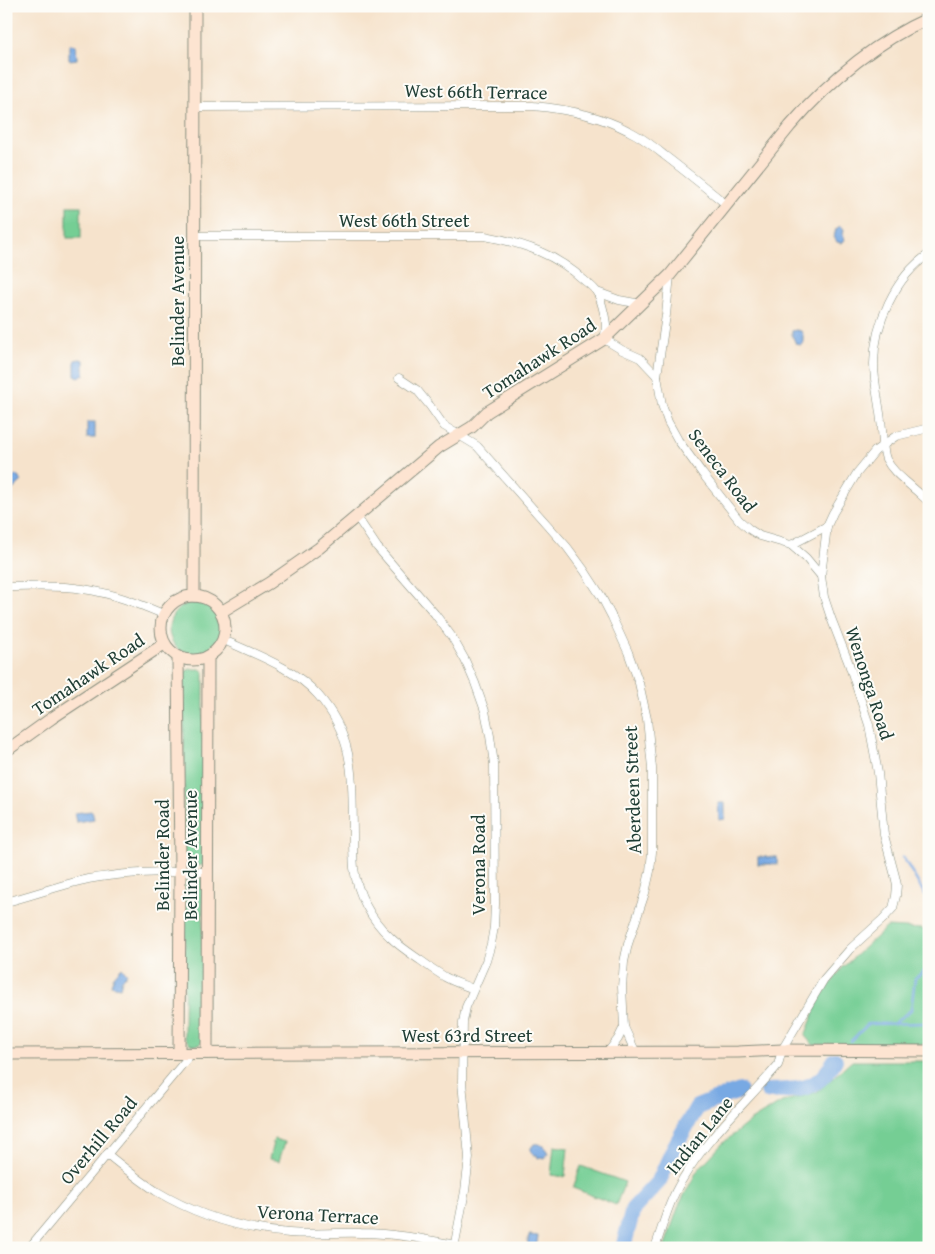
<svg xmlns="http://www.w3.org/2000/svg" width="935" height="1254" font-family="'Gentium Book Plus',serif">
<rect width="100%" height="100%" fill="#fdfcf7"/>
<filter id="ink" filterUnits="userSpaceOnUse"><feTurbulence type="fractalNoise" baseFrequency=".02" numOctaves="2"/><feDisplacementMap in="SourceGraphic" scale="10" xChannelSelector="R" yChannelSelector="G"/><feConvolveMatrix kernelMatrix="1 2 1 2 8 2 1 2 1" color-interpolation-filters="sRGB"/></filter>
<filter id="wash" filterUnits="userSpaceOnUse"><feTurbulence type="fractalNoise" baseFrequency=".0096" numOctaves="4" result="noise"/><feDisplacementMap in="SourceGraphic" scale="20" xChannelSelector="R" yChannelSelector="G"/><feGaussianBlur stdDeviation="1.12" result="paint"/><feColorMatrix in="noise" values="0 0 0 0 0 0 0 0 0 0 0 0 0 0 0 0 0 1.4 0 .05"/><feComposite in="paint" operator="in"/></filter>
<g filter="url(#wash)">
<rect width="100%" height="100%" fill="#f6e3cc"/>
<!-- green -->
<g fill="#75ce94" stroke="#4a8664">
<rect x="67" y="206" width="14" height="32"/>
<circle cx="195" cy="629" r="26"/>
<path d="M191,669H200L204,672L203,865L197,866L188,865L184,860V675L186,671Z"/>
<path d="M190,878H199L203,880V1041C197,1048 189,1046 184,1037L185,881Z"/>
<path d="M887,927L922,929L929,932V1044L813,1045L805,1036L820,998L843,967Z"/>
<path d="M852,1061H929V1248H664L679,1205L697,1171L723,1143L749,1122L782,1102L817,1092Z"/>
<path d="M274,1139L285,1142L279,1161L269,1159Z"/>
<path d="M554,1146L568,1148L565,1177L551,1175Z"/>
<path d="M581,1166L625,1182L616,1205L573,1188Z"/>
</g>
<!-- water -->
<g fill="#78a9e3" stroke="#4c738c">
<path d="M70,44L76,45L77,59L69,60V45Z"/>
<path d="M840,226L844,229L843,235L845,240L843,242L841,243L837,242L834,237L836,229Z"/>
<path d="M796,330L801,331L803,335V343L801,345L796,344L792,335V331Z"/>
<path d="M80,359L84,360V375L79,377L75,375V360Z"/>
<rect x="87" y="422" width="8" height="16"/>
<path d="M16,475L22,481L9,493L6,489V483Z"/>
<path d="M718,803H725V819L719,820Z"/>
<path d="M92,811L94,819L76,822L74,813Z"/>
<rect x="758" y="857" width="19" height="7"/>
<path d="M122,967L127,974L122,979L120,987L111,985L114,976Z"/>
<path d="M534,1144C541,1143 545,1147 548,1153L545,1158L541,1157L538,1158L537,1155H533L531,1152V1148Z"/>
<path d="M529,1235L538,1236L536,1248H527Z"/>
</g>
<g fill="none" stroke-linecap="round" stroke-linejoin="round">
<!-- stream -->
<g stroke="#78a9e3" stroke-width="2.5">
<path d="M903,857L929,902"/>
<path d="M895,1022L911,1010L915,978L925,971H929"/>
<path d="M851,1041L868,1024L929,1023"/>
</g>
<!-- river -->
<g stroke="#78a9e3" stroke-width="16">
<path d="M768,1091C800,1090 818,1091 835,1060"/>
<path d="M623,1248L633,1209L659,1181L674,1148L697,1107L725,1096L740,1091"/>
</g>
</g>
</g>
<g filter="url(#ink)">
<g fill="none" stroke-linecap="round" stroke-linejoin="round">
<defs>
<g id="street">
<path d="M195,107L533,106C567,109 599,115 629,131C642,137 653,146 664,155C685,171 706,188 727,205"/>
<path d="M195,236H485C523,243 556,254 585,281C589,284 593,287 596,291C601,297 605,316 606,324C606,329 605,335 604,339L622,350L640,358L657,376L662,405L668,422L678,440L702,473L739,520L749,529L760,536L791,545L827,526"/>
<path d="M929,254C895,277 874,324 874,364C874,383 879,402 881,421C883,432 882,449 886,459C892,471 902,478 912,487C918,492 923,497 929,502"/>
<path d="M597,292L619,300L641,304"/>
<path d="M657,376L666,315L670,275"/>
<path d="M399,378L417,390L430,406L444,426L477,446L567,547L584,570L601,596L612,617L628,652L639,683L647,719L652,768V852L650,871L645,893L628,944L624,962L622,987L624,1027L635,1051"/>
<path d="M357,517L377,547L435,614L452,637L465,660L475,683L485,711L490,736L494,764L495,904L494,927L491,944L486,961L466,1007L463,1022L462,1082L469,1158L465,1191L454,1248"/>
<path d="M791,545L806,558L821,576"/>
<path d="M6,587C32,587 58,585 83,589C112,593 137,603 163,614"/>
<path d="M224,640C256,655 293,667 318,695C356,738 352,780 353,834C353,845 353,857 354,868C357,893 371,920 390,937C399,946 410,953 420,960C428,966 437,972 445,977C454,982 464,985 473,989"/>
<path d="M6,902C34,895 60,885 88,879C128,872 167,871 208,872"/>
<path d="M608,1052L618,1039L624,1027"/>
<path d="M107,1154C123,1167 139,1180 156,1191C196,1215 242,1229 289,1233C313,1235 337,1232 361,1233C393,1233 424,1239 455,1245"/>
<path d="M29,1248L191,1054"/>
<path d="M655,1248C663,1225 669,1201 682,1180C707,1137 746,1103 778,1065L782,1050L824,979L850,949L883,919L893,908L896,896L897,885L895,876L884,835L878,773L869,725L849,664L831,618L824,597L821,576L827,526L833,513L857,473L875,451L896,436L929,428"/>
</g>
<g id="secondary">
<circle cx="193" cy="628" r="32"/>
<path d="M194,596L195,6"/>
<path d="M221,612L269,583L319,548L439,447L472,427L487,412L604,339L670,275L790,126C828,82 875,42 929,18"/>
<path d="M178,658L180,872L179,1053"/>
<path d="M6,751L52,718L164,644"/>
<path d="M207,1053L208,657"/>
<path d="M6,1054L738,1052L782,1050L929,1051"/>
</g>
</defs>
<!-- street casing -->
<use href="#street" stroke="#8a9080" stroke-width="9"/>
<!-- secondary casing -->
<use href="#secondary" stroke="#8a9080" stroke-width="13"/>
<!-- street -->
<use href="#street" stroke="#fff" stroke-width="8"/>
<!-- secondary -->
<use href="#secondary" stroke="#fde4d1" stroke-width="11"/>
</g>
</g>
<g text-anchor="middle" dominant-baseline="central" stroke-width="4" stroke-linejoin="round" paint-order="stroke">
<!-- street labels -->
<g font-size="19" fill="#1f3d34" stroke="#fdfcf7">
<text transform="translate(476 91) rotate(1)">West 66th Terrace</text>
<text x="404" y="220">West 66th Street</text>
<text transform="translate(177 301) rotate(-90)">Belinder Avenue</text>
<text transform="translate(539 358) rotate(-33)">Tomahawk Road</text>
<text transform="translate(723 470) rotate(53)">Seneca Road</text>
<text transform="translate(88 674) rotate(-34)">Tomahawk Road</text>
<text transform="translate(870 683) rotate(72)">Wenonga Road</text>
<text transform="translate(632 790) rotate(-92)">Aberdeen Street</text>
<text transform="translate(162 855) rotate(-90)">Belinder Road</text>
<text transform="translate(190 855) rotate(-90)">Belinder Avenue</text>
<text transform="translate(478 865) rotate(-90)">Verona Road</text>
<text x="467" y="1035">West 63rd Street</text>
<text transform="translate(699 1135) rotate(-51)">Indian Lane</text>
<text transform="translate(98 1140) rotate(-50)">Overhill Road</text>
<text transform="translate(318 1214) rotate(3)">Verona Terrace</text>
</g>
</g>
<!-- margin -->
<rect width="935" height="1254" fill="none" stroke="#fdfcf7" stroke-width="25"/>
</svg>
